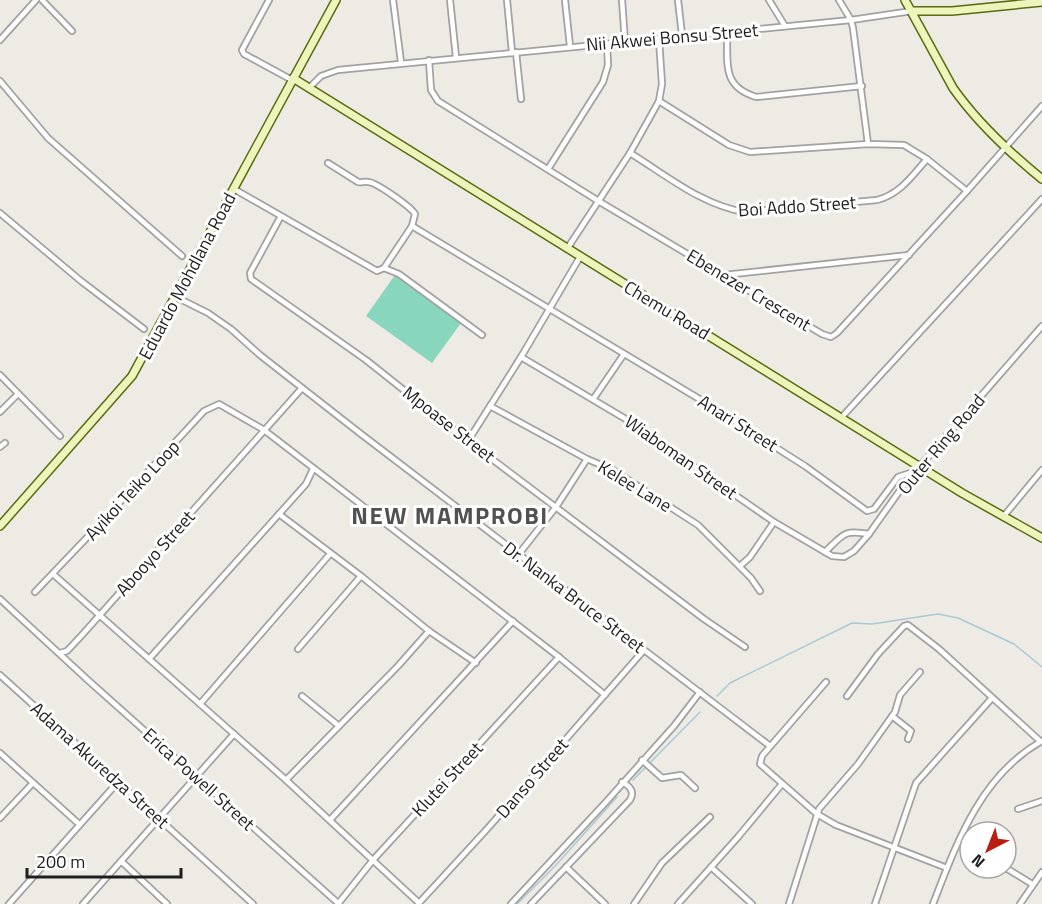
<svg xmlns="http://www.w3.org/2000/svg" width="1042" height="904" font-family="'Titillium Web',sans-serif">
<rect width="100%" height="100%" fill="#eeebe4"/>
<!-- pitch -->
<path fill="#89d6be" d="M395,275L461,323L432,363L366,316Z"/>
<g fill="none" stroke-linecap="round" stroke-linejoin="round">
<!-- stream -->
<g stroke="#a8cad8" stroke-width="1.5">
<path d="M717,696L730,683L852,623L872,624L938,614L958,618L1014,644L1042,667"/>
<path d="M633,780L700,712"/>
<path d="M517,904L556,865L617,797"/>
</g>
<defs>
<g id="street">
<path d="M42,0L72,31"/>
<path d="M269,0L242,50L244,54L292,80"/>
<path d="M393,0L401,62"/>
<path d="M450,0L456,57"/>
<path d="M507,0L512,52"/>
<path d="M565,0L570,46"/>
<path d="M622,0L625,42"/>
<path d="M678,0L682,35"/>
<path d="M769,0L785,26"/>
<path d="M839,0L851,20L853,28L868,144"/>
<path d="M727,32C728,63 721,86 756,97L862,86"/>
<path d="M0,40L36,0"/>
<path d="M516,52L521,99"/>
<path d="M429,60L431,90L438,101L600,202L822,334L831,337L837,333L967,191L1042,106"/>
<path d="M0,81L48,138L182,256"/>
<path d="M309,88L321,76L338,70L851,20L912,11"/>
<path d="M659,101L729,145L750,152L868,144L904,145L927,159L967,191"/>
<path d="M630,153C666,175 703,206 745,212L877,200C900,194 912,176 927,159"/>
<path d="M548,169L603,82L608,65L607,44"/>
<path d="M234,189L377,271L384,268L412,226L415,214C411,207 376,182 368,182C364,181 361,183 358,182L328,163"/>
<path d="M0,213L81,281L144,329"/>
<path d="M281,216L250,273L251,279L366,360L468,441L704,619L745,647"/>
<path d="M412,226L706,403L805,466L867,511L874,509L898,477L913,472"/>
<path d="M567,249L630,153L659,101L662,84L659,39"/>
<path d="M384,268L399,274L482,335"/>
<path d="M724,275L909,255"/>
<path d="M176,297L208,313L231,329L260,355L361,434L770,746"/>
<path d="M521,357L624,418L774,522L832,556L844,557L854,551L869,534L913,472L920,466L1042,326"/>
<path d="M0,375L60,436"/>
<path d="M594,398L624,354"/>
<path d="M490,406L587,459L613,470L698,525L751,578L760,591"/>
<path d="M0,412L18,394"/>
<path d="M841,418L1042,199"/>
<path d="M468,441L521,357L580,257"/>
<path d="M0,447L5,443"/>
<path d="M279,514L361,576L429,631L476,663"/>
<path d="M1003,517L1042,470"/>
<path d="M825,552C843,535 843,529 869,534"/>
<path d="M518,555L556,507L587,459"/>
<path d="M740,566L750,557L774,522"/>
<path d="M53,574L286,780L419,903"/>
<path d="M35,592L97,527L204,411L219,404L264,430L559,657L605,695"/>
<path d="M0,599L90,682L339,904"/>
<path d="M298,649L361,576"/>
<path d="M60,653L67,651L82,635L302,388"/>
<path d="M149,659L306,484L313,469"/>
<path d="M0,675L253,904"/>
<path d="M826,682L762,756L760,764L817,814L836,825L947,868"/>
<path d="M302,696L339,726"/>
<path d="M847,696L878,654L904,626L908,625L939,649L1040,741"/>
<path d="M200,704L330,554"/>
<path d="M892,716L911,731L908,739"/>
<path d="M0,753L79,824"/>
<path d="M642,760L662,778L681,775L695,788"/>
<path d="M286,780L398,666L429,631"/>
<path d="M1018,809L1042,801"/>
<path d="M0,818L33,783"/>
<path d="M330,820L513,621"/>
<path d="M121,861L167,904"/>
<path d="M566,867L605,904"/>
<path d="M711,867L752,904"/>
<path d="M1006,868L1032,884"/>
<path d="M419,903L488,828L644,650"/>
<path d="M9,904L118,782"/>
<path d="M83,904L234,734"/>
<path d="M338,904L373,860L559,657"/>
<path d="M511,904L606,802L674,726L700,692"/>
<path d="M531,904L630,800C635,792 630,786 622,782"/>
<path d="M634,904L662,863L710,817"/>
<path d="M678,904L738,837L782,784"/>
<path d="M789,904L819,809L858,764L895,712L900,695L920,672"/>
<path d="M875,904L916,783L992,698"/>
<path d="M933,904C957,842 981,775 1042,741"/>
<path d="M1020,904L1042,872"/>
</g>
<g id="secondary">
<path d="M905,0L953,88C977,122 1010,153 1042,179"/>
<path d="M912,11H952L1042,2"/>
<path d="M293,78L962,493L1042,538"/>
<path d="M0,526L132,376L336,0"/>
</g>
</defs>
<!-- street casing -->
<use href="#street" stroke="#a2a2a2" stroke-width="8"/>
<!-- secondary casing -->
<use href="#secondary" stroke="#5a6b0e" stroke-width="10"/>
<!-- street -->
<use href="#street" stroke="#fff" stroke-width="4.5"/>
<!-- secondary -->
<use href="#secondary" stroke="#edf4bc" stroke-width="7"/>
</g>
<g text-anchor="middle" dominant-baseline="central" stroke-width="6" stroke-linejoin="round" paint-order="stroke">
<!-- street labels -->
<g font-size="18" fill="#1e1e1e" stroke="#fff">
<text transform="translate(672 37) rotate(-5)">Nii Akwei Bonsu Street</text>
<text transform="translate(797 206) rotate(-4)">Boi Addo Street</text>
<text transform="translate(187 276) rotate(-62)">Eduardo Mohdlana Road</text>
<text transform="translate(749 290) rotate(31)">Ebenezer Crescent</text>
<text transform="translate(667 310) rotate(31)">Chemu Road</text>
<text transform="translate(738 423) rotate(32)">Anari Street</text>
<text transform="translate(449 424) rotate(38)">Mpoase Street</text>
<text transform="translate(941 444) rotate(-50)">Outer Ring Road</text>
<text transform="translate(681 457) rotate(35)">Wiaboman Street</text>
<text transform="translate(635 486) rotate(31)">Kelee Lane</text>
<text transform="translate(132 490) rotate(-47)">Ayikoi Teiko Loop</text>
<text transform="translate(155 553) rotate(-48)">Abooyo Street</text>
<text transform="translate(574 597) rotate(37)">Dr. Nanka Bruce Street</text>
<text transform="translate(100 765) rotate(42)">Adama Akuredza Street</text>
<text transform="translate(532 778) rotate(-49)">Danso Street</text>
<text transform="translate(199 779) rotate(42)">Erica Powell Street</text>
<text transform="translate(447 779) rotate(-47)">Klutei Street</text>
</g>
<!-- district labels -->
<g font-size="24" font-weight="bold" letter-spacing="1.5" fill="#515151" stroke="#fff">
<text x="450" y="515">NEW MAMPROBI</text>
</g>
</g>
<!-- north arrow -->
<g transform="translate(988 850) rotate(222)"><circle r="28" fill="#ffffff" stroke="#a5a5a5" stroke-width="1.5"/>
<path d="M0-4.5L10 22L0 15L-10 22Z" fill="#ba1d11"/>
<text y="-9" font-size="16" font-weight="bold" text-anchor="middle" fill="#1e1e1e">N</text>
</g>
<!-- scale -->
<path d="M27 868v9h154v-9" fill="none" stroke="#1e1e1e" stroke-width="3"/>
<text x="36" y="868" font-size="18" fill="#1e1e1e" stroke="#ffffff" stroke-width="4.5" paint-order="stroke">200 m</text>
</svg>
